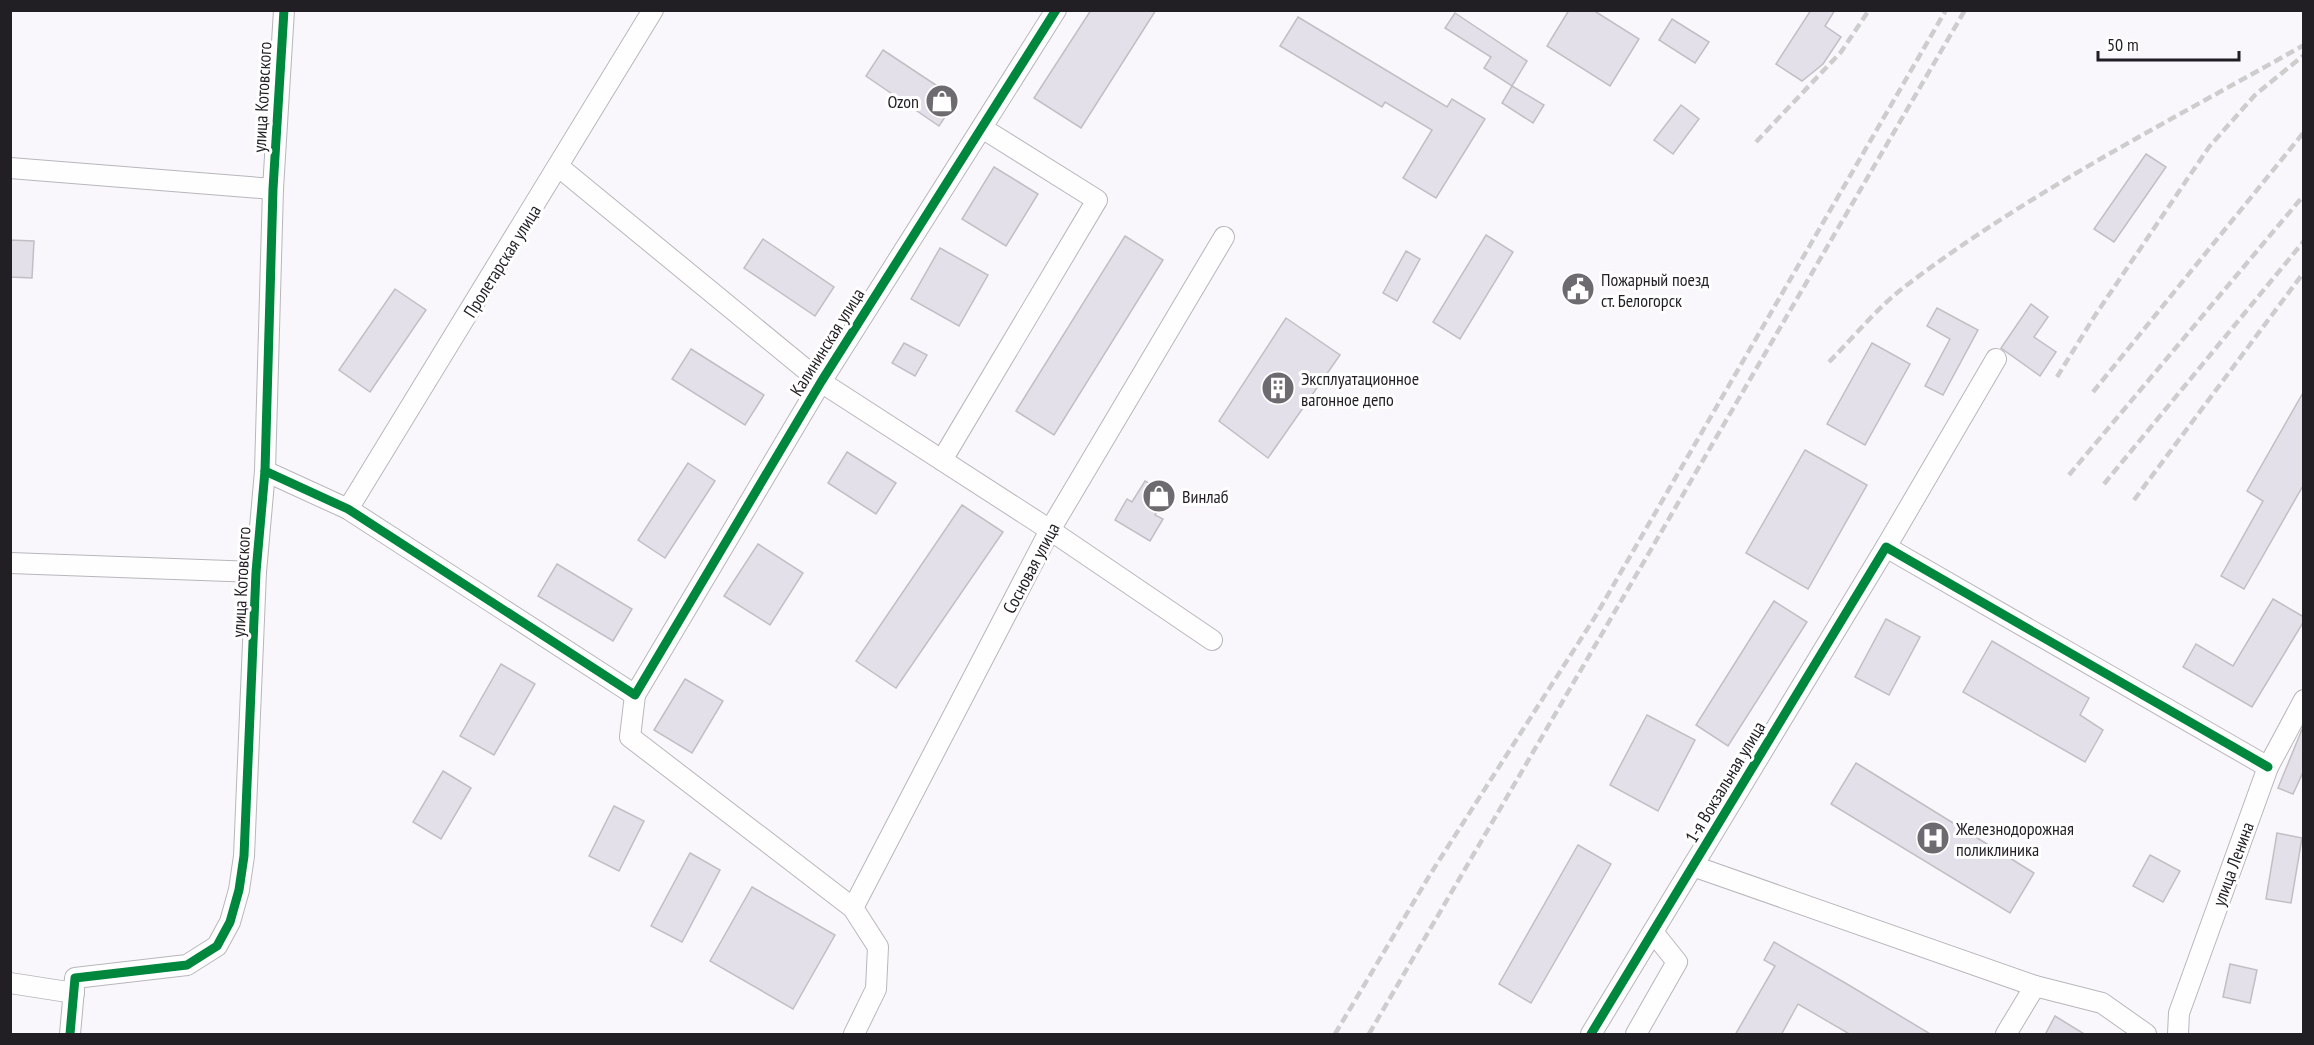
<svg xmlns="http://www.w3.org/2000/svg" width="2314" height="1045" font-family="'PT Sans Narrow',sans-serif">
<rect width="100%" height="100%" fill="#f9f7fc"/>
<!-- building -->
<g fill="#e4e0ea" stroke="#c1bfc4" stroke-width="1.5">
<path d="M1091,10H1156L1081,128L1034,98Z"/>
<path d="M1569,10H1593L1639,39L1610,86L1547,46Z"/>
<path d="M1811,10H1835L1825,26L1841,37L1823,64L1802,81L1776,64Z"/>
<path d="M1455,13L1527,61L1512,86L1484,68L1491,57L1445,28Z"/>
<path d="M1298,17L1447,107L1452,99L1485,119L1436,198L1403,178L1432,130L1385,102L1382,107L1280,46Z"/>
<path d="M1672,19L1709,42L1695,63L1659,40Z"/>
<path d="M883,50L957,99L939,126L866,76Z"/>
<path d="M1512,86L1544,105L1533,123L1502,103Z"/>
<path d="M1681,105L1699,119L1673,154L1654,140Z"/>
<path d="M2146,154L2166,167L2114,242L2094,229Z"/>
<path d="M994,167L1038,194L1006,246L962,219Z"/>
<path d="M1486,235L1513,252L1460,339L1433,322Z"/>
<path d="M1125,236L1163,260L1054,435L1016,411Z"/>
<path d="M763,239L834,287L815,316L744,268Z"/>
<path d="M10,240L34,241L32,278L10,277Z"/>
<path d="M940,248L988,275L959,326L911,299Z"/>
<path d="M1406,251L1420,259L1397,301L1383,293Z"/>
<path d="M395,289L426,310L370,392L339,370Z"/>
<path d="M2031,304L2048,317L2034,337L2056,352L2040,376L2001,348Z"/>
<path d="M1937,308L1978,330L1943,395L1925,386L1950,339L1927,326Z"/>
<path d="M1286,318L1340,355L1268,458L1219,421Z"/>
<path d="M904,343L927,355L915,376L892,363Z"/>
<path d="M1872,343L1910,364L1865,445L1827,424Z"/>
<path d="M691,349L764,395L745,425L672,379Z"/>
<path d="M2304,391V484L2244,589L2221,576L2263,501L2247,491Z"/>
<path d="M1805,450L1867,485L1808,589L1746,553Z"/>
<path d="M847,452L896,483L876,514L828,483Z"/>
<path d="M688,463L715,481L665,558L638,540Z"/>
<path d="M1145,481L1167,494L1155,515L1163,519L1150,541L1115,520L1127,499L1132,502Z"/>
<path d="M962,505L1003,532L896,688L856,661Z"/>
<path d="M758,544L803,573L770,625L724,596Z"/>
<path d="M557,564L632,609L613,641L538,596Z"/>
<path d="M2273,599L2304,617V621L2252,707L2183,667L2196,644L2233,666Z"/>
<path d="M1774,601L1807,622L1728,746L1696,725Z"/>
<path d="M1886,619L1920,637L1889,695L1855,677Z"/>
<path d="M1992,641L2089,698L2080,715L2103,730L2085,762L1963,692Z"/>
<path d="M501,664L535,684L494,755L460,736Z"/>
<path d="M685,679L723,701L692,753L654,730Z"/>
<path d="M1647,715L1695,740L1658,811L1610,785Z"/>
<path d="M2303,727L2304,770L2293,794L2278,788Z"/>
<path d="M1856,763L2034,873L2010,913L1831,804Z"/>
<path d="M443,771L471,788L441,839L413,822Z"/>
<path d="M614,806L644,821L619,871L589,856Z"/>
<path d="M2277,833L2302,838L2291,903L2266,899Z"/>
<path d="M1578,845L1611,864L1531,1003L1499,984Z"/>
<path d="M690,853L720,870L682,942L651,926Z"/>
<path d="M2150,855L2180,871L2163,902L2133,886Z"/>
<path d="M752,887L835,935L793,1009L710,961Z"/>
<path d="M1774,942L1847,984L1932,1035H1851L1798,1004L1781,1035H1735L1775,966L1764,960Z"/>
<path d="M2230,964L2257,970L2250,1003L2223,997Z"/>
<path d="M2055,1016L2086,1035H2045Z"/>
</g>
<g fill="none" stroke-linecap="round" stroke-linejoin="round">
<defs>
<g id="minor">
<path d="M559,167L821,382L1050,530L1212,640"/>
<path d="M10,168L273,189"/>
<path d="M942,460L1097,200L982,128"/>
<path d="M265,471L348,509L635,695"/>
<path d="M348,509L653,10"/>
<path d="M1886,547L2268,767"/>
<path d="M10,563L256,572"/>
<path d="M1693,866L2035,986L2102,1003L2146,1034"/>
<path d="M853,908L1050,530L1224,237"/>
<path d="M10,983L74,993"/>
<path d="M70,1034L75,978L187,965L217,946L230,922L239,890L244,856L256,572L265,471L273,189L284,10"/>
<path d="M854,1034L876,989L878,947L853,908L630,737L635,695L821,382L1056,10"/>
<path d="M1591,1034L1886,547L1996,359"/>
<path d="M1636,1034L1677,962L1653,932"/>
<path d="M2006,1034L2035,986"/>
<path d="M2178,1034L2179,1013L2268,767L2304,700"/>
</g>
</defs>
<!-- minor casing -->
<use href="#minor" stroke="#b8b6bb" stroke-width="22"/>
<!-- minor -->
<use href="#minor" stroke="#fefeff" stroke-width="20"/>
<!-- rail -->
<g stroke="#cecdce" stroke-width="4.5" stroke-dasharray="9 4.5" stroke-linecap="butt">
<path d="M1756,142L1841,52L1869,10"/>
<path d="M1829,362C1853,338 1876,309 1903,288C2027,193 2168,122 2304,45"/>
<path d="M2057,377L2094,317L2209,147L2255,95L2304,55"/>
<path d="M2093,392L2304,132"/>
<path d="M2069,475L2304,195"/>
<path d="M2104,484L2304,241"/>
<path d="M2134,500L2304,272"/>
<path d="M1335,1034L1431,873L1595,617L1946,10"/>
<path d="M1369,1034L1965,10"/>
</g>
<defs>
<g id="cycleway">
<path d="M265,471L348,509L635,695L821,382L1056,10"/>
<path d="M70,1034L75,978L187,965L217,946L230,922L239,890L244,856L256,572L265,471L273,189L284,10"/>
<path d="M1591,1034L1886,547L2268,767"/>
</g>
</defs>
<!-- cycleway casing -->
<use href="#cycleway" stroke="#fff" stroke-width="13"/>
<!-- cycleway -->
<use href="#cycleway" stroke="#00873e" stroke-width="9"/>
</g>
<!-- icons -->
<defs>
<symbol id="shop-disc" viewBox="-11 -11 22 22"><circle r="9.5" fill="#6d6b70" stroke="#fff"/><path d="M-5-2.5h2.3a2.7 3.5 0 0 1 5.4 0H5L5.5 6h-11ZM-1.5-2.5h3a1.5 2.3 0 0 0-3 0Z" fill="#fff"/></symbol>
<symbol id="civic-disc" viewBox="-11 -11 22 22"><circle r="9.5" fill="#6d6b70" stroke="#fff"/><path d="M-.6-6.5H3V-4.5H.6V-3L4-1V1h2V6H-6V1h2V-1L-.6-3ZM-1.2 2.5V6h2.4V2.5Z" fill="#fff"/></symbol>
<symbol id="building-disc" viewBox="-11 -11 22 22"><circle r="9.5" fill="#6d6b70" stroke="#fff"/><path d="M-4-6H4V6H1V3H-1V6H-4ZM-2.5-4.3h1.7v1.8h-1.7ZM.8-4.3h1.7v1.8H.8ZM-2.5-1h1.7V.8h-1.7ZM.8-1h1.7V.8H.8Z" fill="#fff"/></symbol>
<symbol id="hospital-disc" viewBox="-11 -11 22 22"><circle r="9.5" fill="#6d6b70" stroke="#fff"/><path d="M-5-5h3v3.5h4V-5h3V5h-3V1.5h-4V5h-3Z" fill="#fff"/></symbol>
</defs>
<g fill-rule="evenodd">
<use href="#shop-disc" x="923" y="82" width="38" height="38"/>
<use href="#civic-disc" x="1559" y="270" width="38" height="38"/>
<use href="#building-disc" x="1259" y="369" width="38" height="38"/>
<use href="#shop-disc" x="1140" y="477" width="38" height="38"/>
<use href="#hospital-disc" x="1914" y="819" width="38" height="38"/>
</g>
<g text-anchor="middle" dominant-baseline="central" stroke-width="6" stroke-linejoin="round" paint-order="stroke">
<!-- street labels -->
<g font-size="18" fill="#211f24" stroke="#fff">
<text transform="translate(262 97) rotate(-87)">улица Котовского</text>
<text transform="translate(502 261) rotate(-58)">Пролетарская улица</text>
<text transform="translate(827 342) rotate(-58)">Калининская улица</text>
<text transform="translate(1031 568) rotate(-62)">Сосновая улица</text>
<text transform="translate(241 582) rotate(-87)">улица Котовского</text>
<text transform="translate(1725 782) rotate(-59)">1-я Вокзальная улица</text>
<text transform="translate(2233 864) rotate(-70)">улица Ленина</text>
</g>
<!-- poi labels -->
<g font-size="18" fill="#211f24" stroke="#fff" text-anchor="start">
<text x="919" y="101" text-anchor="end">Ozon</text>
<text x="1601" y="279">Пожарный поезд<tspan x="1601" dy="21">ст. Белогорск</tspan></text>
<text x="1301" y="378">Эксплуатационное<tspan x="1301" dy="21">вагонное депо</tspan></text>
<text x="1182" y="496">Винлаб</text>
<text x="1956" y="828">Железнодорожная<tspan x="1956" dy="21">поликлиника</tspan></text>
</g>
</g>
<!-- border -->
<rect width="2314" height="1045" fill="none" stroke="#211f24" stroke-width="24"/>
<!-- scale -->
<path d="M2098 51v9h141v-9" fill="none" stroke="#211f24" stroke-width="3"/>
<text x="2107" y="51" font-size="18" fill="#211f24" stroke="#ffffff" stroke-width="4.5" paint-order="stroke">50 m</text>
</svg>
